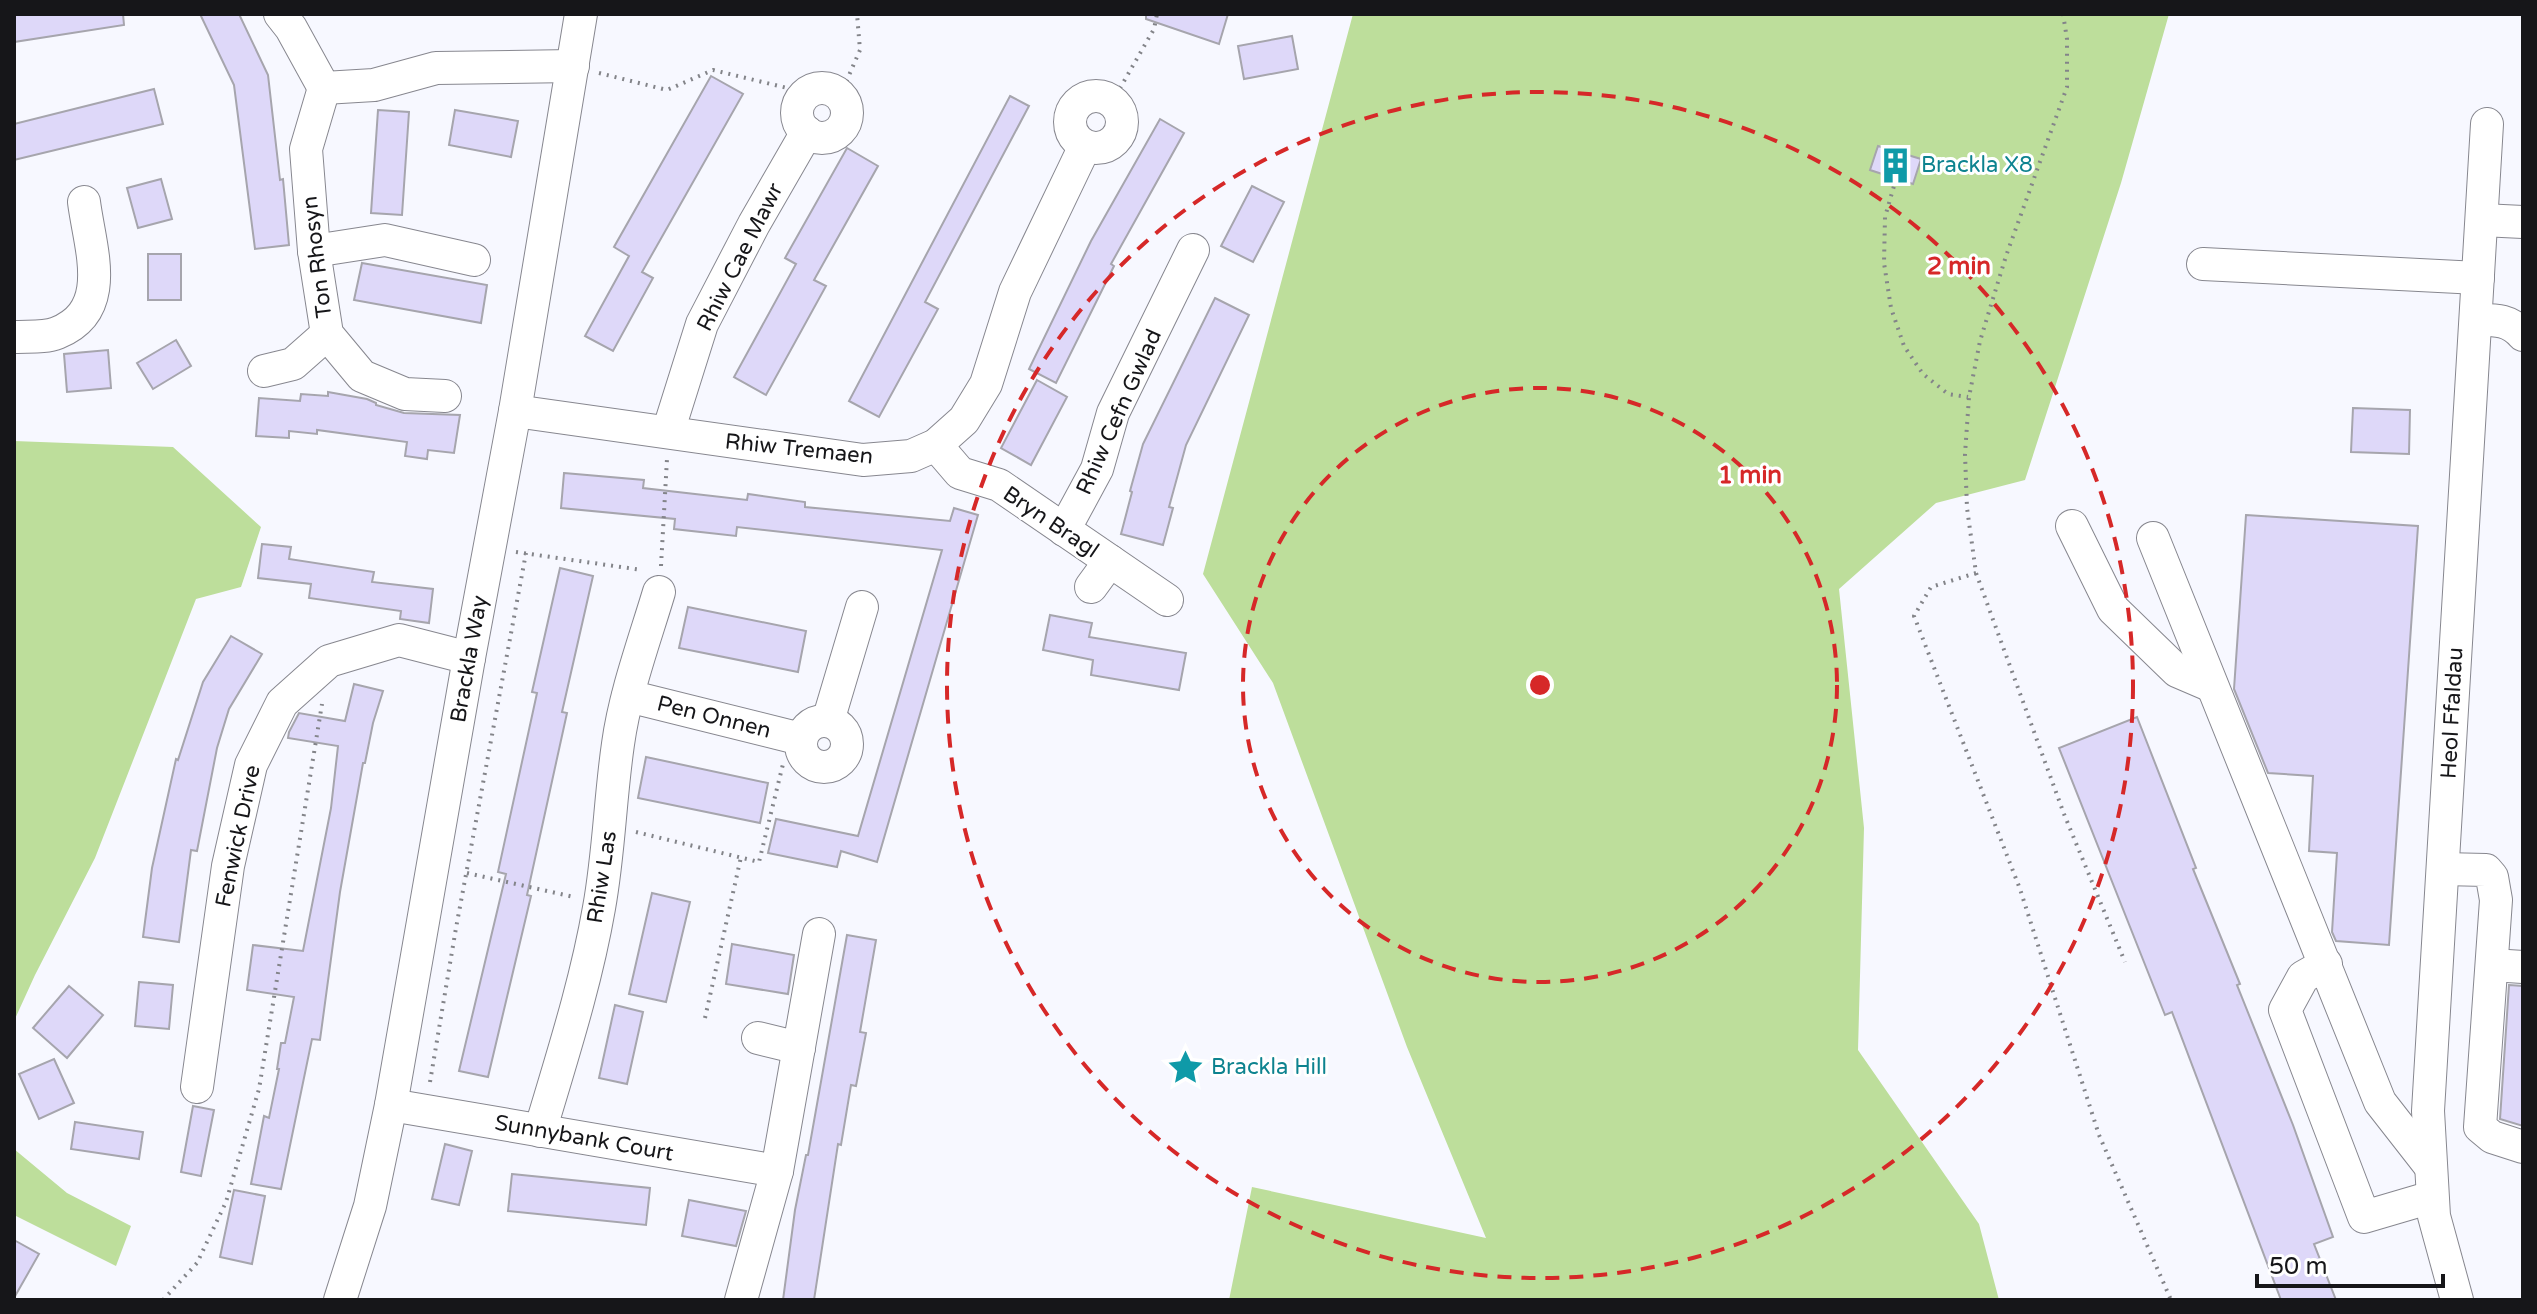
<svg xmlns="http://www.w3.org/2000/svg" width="2537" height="1314" font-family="'Varela Round',sans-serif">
<rect width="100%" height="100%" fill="#f7f8ff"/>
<!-- green -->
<g fill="#bdde9b">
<path d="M1353,14H2169L2121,183L2025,480L1936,503L1839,589L1864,828L1858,1050L1979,1224L1999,1300H1229L1252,1187L1486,1238L1407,1047L1273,683L1203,574Z"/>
<path d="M14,441L173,447L261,527L241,587L196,599L95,858L35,975L14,1021Z"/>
<path d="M14,1149L67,1193L131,1226L116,1266L14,1215Z"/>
</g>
<!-- building -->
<g fill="#ded8f9" stroke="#a6a5ad" stroke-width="2">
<path d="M14,14H123L124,25L14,42Z"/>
<path d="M200,14H239L268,75L280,180L283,179L289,245L255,249L234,85Z"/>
<path d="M1146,14H1228L1219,44L1146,19Z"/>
<path d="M1292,36L1298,69L1244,79L1238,46Z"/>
<path d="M711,76L743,94L642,272L653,278L613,351L585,336L629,256L614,247Z"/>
<path d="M154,89L163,124L14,160V124Z"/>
<path d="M1010,96L1029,106L925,302L938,309L879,417L849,401Z"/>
<path d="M378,110L409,112L402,215L371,213Z"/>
<path d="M455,110L518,121L511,157L449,145Z"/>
<path d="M1160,119L1184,133L1111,264L1114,266L1056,383L1029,369L1091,241Z"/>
<path d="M1878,146L1921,159L1913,184L1870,170Z"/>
<path d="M847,148L878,166L814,280L826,286L766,395L734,377L796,264L785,258Z"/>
<path d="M161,179L172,219L138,228L127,188Z"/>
<path d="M1252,186L1284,202L1253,262L1221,246Z"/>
<rect x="148" y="254" width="33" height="46"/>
<path d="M362,263L487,285L481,323L354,300Z"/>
<path d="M1215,298L1249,315L1186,445L1169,507L1173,508L1163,545L1121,534L1132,492L1130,491L1143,444Z"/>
<path d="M176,340L191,366L153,389L137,363Z"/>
<path d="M108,350L111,388L67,392L64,354Z"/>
<path d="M1037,380L1067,397L1031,465L1001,448Z"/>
<path d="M328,392L367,399L376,403V405L404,413L460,415L454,453L428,450L427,459L405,456L407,442L317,430V434L289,431V438L256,436L259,398L300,401L301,394L328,396Z"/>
<path d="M2353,408L2410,410L2409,454L2351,452Z"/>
<path d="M564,473L644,480L643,488L747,500L748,494L805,502V507L950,521L954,508L978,515L877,862L841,851L837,867L768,853L776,819L858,836L942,550L737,527L736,536L674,529L675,519L561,508Z"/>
<path d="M2246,515L2418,526L2389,945L2336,941L2332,932L2337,853L2309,851L2313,776L2268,773L2234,689Z"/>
<path d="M262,544L291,547L289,559L374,572L372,582L433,589L429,623L400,619L401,611L309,598L311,584L258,578Z"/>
<path d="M560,568L593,576L562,712L567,713L527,895L531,896L488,1077L459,1071L506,874L498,872L537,693L532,692Z"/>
<path d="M688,607L806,631L798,672L679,648Z"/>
<path d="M1050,615L1092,623L1089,637L1186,653L1179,690L1091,675L1093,660L1043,650Z"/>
<path d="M231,636L262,654L229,709L217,748L197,851L191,850L179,942L143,937L152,868L176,759L178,760L203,682Z"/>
<path d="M354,684L383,691L373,723L365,763H363L340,892L320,1040L312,1039L281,1189L251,1184L264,1116L269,1118L279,1069H277L281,1043H285L294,997L247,990L253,945L303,951L331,808L338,746L288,738L289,732L299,713L345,721Z"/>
<path d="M2137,717L2196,868L2193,869L2240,984L2237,985L2293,1125L2333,1237L2314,1244L2336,1300H2281L2172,1012L2165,1015L2059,748Z"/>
<path d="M646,757L768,783L760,823L638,798Z"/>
<path d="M652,893L690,902L666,1002L629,994Z"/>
<path d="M847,935L876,940L860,1032L866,1033L856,1086L851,1085L841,1145L838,1144L814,1300H783L795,1210L806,1155H808Z"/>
<path d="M732,944L794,955L788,994L726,984Z"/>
<path d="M139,982L173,985L169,1029L135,1026Z"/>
<path d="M2509,985L2523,986V1126L2500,1119Z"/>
<path d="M69,986L103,1015L67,1058L33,1028Z"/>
<path d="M615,1005L643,1012L627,1084L599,1078Z"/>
<path d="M54,1059L74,1103L39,1119L19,1074Z"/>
<path d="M193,1106L214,1110L201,1176L181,1172Z"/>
<path d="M75,1122L143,1132L139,1159L71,1149Z"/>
<path d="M445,1144L472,1151L459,1205L432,1199Z"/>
<path d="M512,1174L650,1188L646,1225L508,1211Z"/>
<path d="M234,1190L265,1196L252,1264L220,1257Z"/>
<path d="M689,1200L746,1211L736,1246L682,1236Z"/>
<path d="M14,1240L39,1254L14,1298Z"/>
</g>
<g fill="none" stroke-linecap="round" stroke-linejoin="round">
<defs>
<g id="minor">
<path d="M280,14L291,28L324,88L374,85L436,68L573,66"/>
<path d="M324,88L306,149L314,251L327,334L362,376L405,394L445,396"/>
<circle cx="822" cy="113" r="25"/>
<circle cx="1096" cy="122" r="26"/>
<path d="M2482,220L2523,222"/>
<path d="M314,251L385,240L474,260"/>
<path d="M2203,264L2478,278"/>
<path d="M2476,320C2495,320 2509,319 2523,335"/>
<path d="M14,337C27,336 45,338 57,333C114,310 90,249 84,202"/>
<path d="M264,371L293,364L327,334"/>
<path d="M515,411L863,460L911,456L936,445L964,420L986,384L1015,292L1085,146"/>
<path d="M668,432L702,324L754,224L807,132"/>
<path d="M936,445L960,473L999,485L1167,600"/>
<path d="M2072,526L2113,609L2177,671L2212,686"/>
<path d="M1064,530L1097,469L1113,413L1193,250"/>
<path d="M2153,538L2380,1102L2430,1166"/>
<path d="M1091,587L1110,561"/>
<path d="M628,696L801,739"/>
<circle cx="824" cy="744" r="23"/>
<path d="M828,721L862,607"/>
<path d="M2443,869L2486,870L2492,877L2496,900L2480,1127L2492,1137L2523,1147"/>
<path d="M2326,964L2303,977L2285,1010L2364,1217L2432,1197"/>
<path d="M2492,965L2523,967"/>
<path d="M758,1038L799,1048"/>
<path d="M197,1087L228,866L251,765L282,703L329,661L399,640L469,658"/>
<path d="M391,1105L777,1171"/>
<path d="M540,1131C562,1057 586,983 599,908C609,853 610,799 618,744C625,693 644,642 659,592"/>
<path d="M340,1300L370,1206L391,1105L469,658L515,411L581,14"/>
<path d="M741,1300L777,1171L819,934"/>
<path d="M2457,1300L2434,1216L2428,1111L2487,124"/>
</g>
</defs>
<!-- minor casing -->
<use href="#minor" stroke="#87878f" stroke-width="34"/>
<!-- path -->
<g stroke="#838489" stroke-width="4" stroke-dasharray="2 6" stroke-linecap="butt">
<path d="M2063,14L2067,39V87L2006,256L1980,341L1969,397L1965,454L1967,508L1976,573L2064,814L2125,962"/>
<path d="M599,73L667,90L713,70L808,93"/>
<path d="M840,96L860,50L857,14"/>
<path d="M1112,102L1154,29L1157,14"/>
<path d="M1896,179L1885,217L1884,263L1891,308L1904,346L1923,374L1948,394L1968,397"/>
<path d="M516,552L642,570"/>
<path d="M661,566L667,459"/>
<path d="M1976,573L1931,587L1914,616L2020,889L2099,1135L2171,1300"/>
<path d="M636,832L759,862L783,764"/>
<path d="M467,873L574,897"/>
<path d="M705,1018L741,857"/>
<path d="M430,1082L456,928L526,553"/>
<path d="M163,1300L197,1263L226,1202L259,1089L322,704"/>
</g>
<!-- minor -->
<use href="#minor" stroke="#fff" stroke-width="32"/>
</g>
<!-- distance rings -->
<g fill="none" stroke="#d62828" stroke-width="4" stroke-dasharray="14 10">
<circle cx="1540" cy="685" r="297"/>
<circle cx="1540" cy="685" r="593"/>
</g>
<!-- icons -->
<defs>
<symbol id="building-bare" viewBox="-9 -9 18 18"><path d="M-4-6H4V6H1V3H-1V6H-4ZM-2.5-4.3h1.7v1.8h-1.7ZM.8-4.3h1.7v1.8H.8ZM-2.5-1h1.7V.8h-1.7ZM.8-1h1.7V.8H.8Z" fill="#0f9aa8" stroke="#fff" stroke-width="2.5" paint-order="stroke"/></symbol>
<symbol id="sight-bare" viewBox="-9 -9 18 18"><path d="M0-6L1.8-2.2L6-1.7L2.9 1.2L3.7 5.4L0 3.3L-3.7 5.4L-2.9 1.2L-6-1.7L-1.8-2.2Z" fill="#0f9aa8" stroke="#fff" stroke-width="2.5" paint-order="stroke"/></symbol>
</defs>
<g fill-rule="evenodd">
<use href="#building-bare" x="1870" y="140" width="51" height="51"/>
<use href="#sight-bare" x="1160" y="1042" width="51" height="51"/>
</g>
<g text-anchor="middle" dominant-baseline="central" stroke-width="6" stroke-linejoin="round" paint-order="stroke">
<!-- culture labels -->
<g font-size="22" fill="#0d838f" stroke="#fff" text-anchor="start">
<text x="1921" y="165">Brackla X8</text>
<text x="1211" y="1067">Brackla Hill</text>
</g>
<!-- street labels -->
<g font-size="22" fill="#161619" stroke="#fff">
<text transform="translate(317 257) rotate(-97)">Ton Rhosyn</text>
<text transform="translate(740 257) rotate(-63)">Rhiw Cae Mawr</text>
<text transform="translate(1119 412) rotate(-66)">Rhiw Cefn Gwlad</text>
<text transform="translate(799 449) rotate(6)">Rhiw Tremaen</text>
<text transform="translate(1051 522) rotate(34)">Bryn Bragl</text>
<text transform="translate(469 659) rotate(-80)">Brackla Way</text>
<text transform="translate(2452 713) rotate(-87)">Heol Ffaldau</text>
<text transform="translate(714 717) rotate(14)">Pen Onnen</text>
<text transform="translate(238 836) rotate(-78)">Fenwick Drive</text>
<text transform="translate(602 877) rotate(-81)">Rhiw Las</text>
<text transform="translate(584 1138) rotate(10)">Sunnybank Court</text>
</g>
</g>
<circle cx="1540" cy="685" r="12" fill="#d62828" stroke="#fff" stroke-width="4"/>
<g font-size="24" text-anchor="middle" font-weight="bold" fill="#d62828" stroke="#fff" stroke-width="6" stroke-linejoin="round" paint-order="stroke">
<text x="1959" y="274">2 min</text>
<text x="1750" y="483">1 min</text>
</g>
<!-- border -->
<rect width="2537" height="1314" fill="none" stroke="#161619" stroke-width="32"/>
<!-- scale -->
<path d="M2257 1274v12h186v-12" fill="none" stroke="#161619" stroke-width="4"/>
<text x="2269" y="1274" font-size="24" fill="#161619" stroke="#ffffff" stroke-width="6" paint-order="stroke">50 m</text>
</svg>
